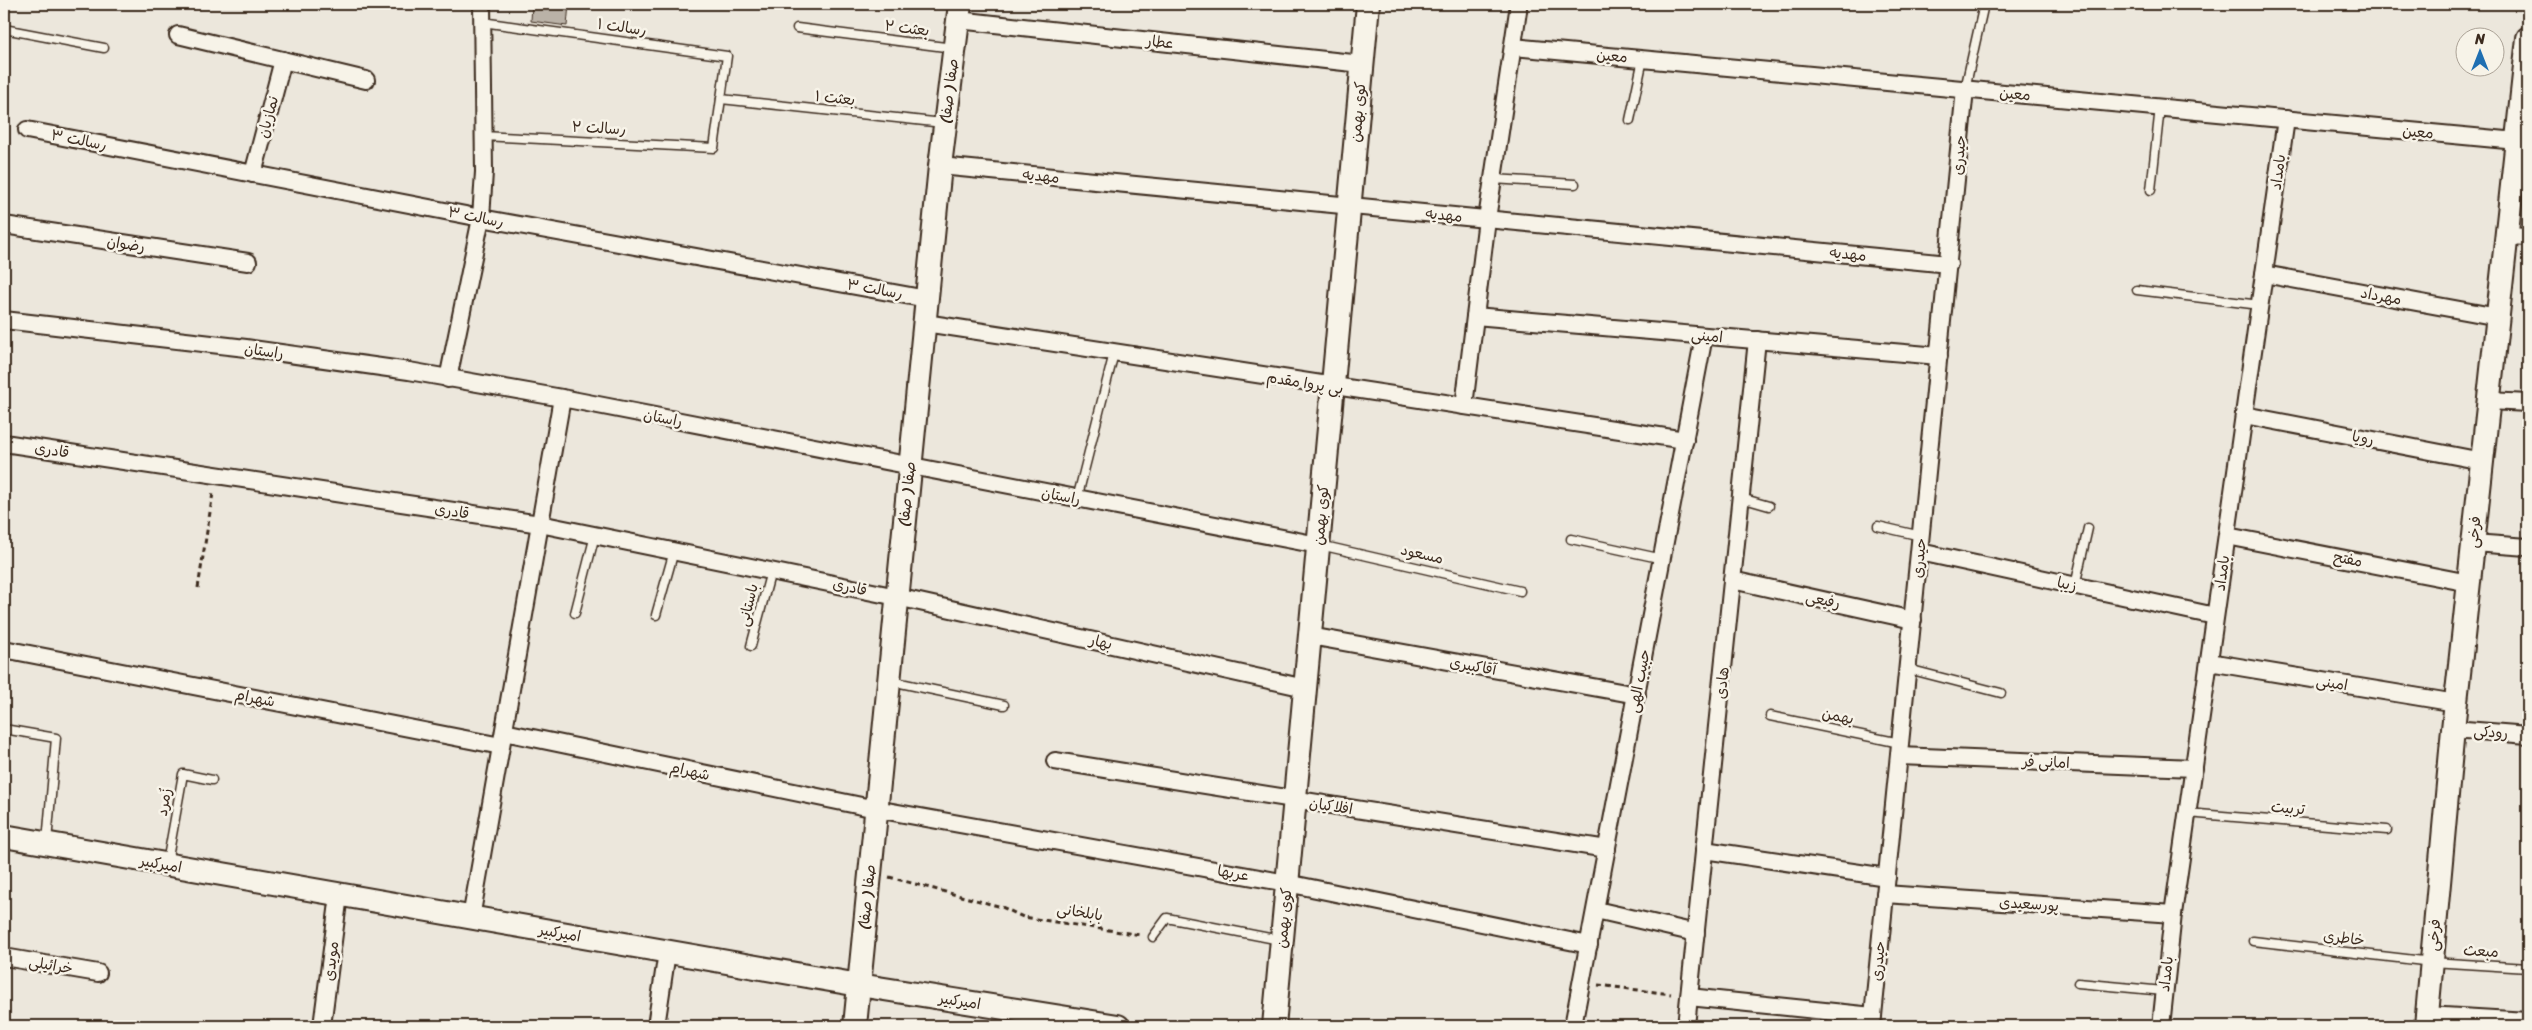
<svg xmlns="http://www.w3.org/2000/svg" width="2532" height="1030" font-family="Sriracha,'Playpen Sans Arabic',sans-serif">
<rect width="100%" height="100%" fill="#ece7dc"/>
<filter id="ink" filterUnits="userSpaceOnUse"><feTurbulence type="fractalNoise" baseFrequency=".02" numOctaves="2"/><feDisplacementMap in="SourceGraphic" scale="10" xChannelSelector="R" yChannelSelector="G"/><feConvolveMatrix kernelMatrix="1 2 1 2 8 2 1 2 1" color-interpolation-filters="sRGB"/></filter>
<g filter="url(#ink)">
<!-- building -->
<path fill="#bab2a7" stroke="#3b2a1e" d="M532,4H569L567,26L531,21Z"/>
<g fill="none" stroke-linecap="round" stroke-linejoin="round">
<defs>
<g id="lane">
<path d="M482,22L727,56L714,148L483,136"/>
<path d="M797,28L953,48"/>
<path d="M4,29L104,48"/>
<path d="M1965,89L1984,4"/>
<path d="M721,99L943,123"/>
<path d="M1630,120L1643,59"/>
<path d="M1493,179L1575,184"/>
<path d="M2151,190L2160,107"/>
<path d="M2137,290L2260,305"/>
<path d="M1741,498L1769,506"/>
<path d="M1077,499L1114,353"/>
<path d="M1878,526L1921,536"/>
<path d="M1571,539L1663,559"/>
<path d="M1320,545L1520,591"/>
<path d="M2075,586L2088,528"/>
<path d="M575,613L595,535"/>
<path d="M656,615L674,551"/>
<path d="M751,646L771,571"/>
<path d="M1908,669L2001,693"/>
<path d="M891,681L1004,705"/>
<path d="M1770,716L1900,743"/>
<path d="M4,729L56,738L47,842"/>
<path d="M2187,813L2387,830"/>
<path d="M167,863L183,774L212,780"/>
<path d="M1153,937L1167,918L1280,940"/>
<path d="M2253,941L2432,962L2528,968"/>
<path d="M2078,983L2164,991"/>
</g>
<g id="street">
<path d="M958,20L1362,64"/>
<path d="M178,35L366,80"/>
<path d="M1513,47L2517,141"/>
<path d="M27,130L481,218L927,299"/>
<path d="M940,166L1949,264"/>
<path d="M253,174L283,60"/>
<path d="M4,225L248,262"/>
<path d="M2507,236L2528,237"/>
<path d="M2264,274L2498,317"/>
<path d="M1475,316L1939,356"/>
<path d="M4,320L246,348L409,371L562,398L1318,545"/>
<path d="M925,323L1685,440"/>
<path d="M448,379L481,218L484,172L482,4"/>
<path d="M2489,401L2528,403"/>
<path d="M1464,406L1487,219L1518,11V4"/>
<path d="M2244,415L2482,461"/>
<path d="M4,443L540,524L897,597L1305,688"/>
<path d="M2227,536L2469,583"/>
<path d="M2473,543L2528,547"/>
<path d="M1920,552L2215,616"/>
<path d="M1732,580L1913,620"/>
<path d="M1310,636L1637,695"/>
<path d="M9,650L501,746"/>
<path d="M2209,662L2456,703"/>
<path d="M2453,729L2528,735"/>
<path d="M504,732L876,809L1287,883L1589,945"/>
<path d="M1899,756L2194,768"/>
<path d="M1055,761L1607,849"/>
<path d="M1704,850L1887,877"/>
<path d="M1885,894L2173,914"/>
<path d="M1596,910L1696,933"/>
<path d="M471,918L562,398"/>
<path d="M4,957L98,973"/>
<path d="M1689,997L1873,1016"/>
<path d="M2427,1015L2528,1021"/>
<path d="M322,1026L339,895"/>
<path d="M656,1026L667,952"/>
<path d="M1573,1026L1704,336"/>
<path d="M1686,1026L1757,340"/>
<path d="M1872,1026L1965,89"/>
<path d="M2161,1026L2173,914L2286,119"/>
</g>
<g id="secondary">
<path d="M4,836L859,985L1118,1026"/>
<path d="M855,1026L940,166L960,4"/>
<path d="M1274,1026L1368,4"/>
<path d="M2426,1026L2453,729L2528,38"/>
</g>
</defs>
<!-- lane casing -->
<use href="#lane" stroke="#3b2a1e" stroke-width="11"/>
<!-- street casing -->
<use href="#street" stroke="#3b2a1e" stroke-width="20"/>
<!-- secondary casing -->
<use href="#secondary" stroke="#3b2a1e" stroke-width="26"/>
<!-- path -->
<g stroke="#3b2a1e" stroke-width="3" stroke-dasharray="5 4" stroke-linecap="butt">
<path d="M198,588L213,493"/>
<path d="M889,877L1002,907L1023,917L1141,935"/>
<path d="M1598,985L1671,994"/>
</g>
<!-- lane -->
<use href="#lane" stroke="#f7f3e8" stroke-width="8"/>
<!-- street -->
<use href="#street" stroke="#f7f3e8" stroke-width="16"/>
<!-- secondary -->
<use href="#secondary" stroke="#f7f3e8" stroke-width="22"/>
</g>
</g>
<g text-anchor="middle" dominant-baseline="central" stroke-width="5" stroke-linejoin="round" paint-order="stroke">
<!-- street labels -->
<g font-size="15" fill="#3b2a1e" stroke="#f7f3e8">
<text transform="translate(622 27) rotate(8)">رسالت ۱</text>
<text transform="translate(907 28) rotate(7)">بعثت ۲</text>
<text transform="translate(1160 42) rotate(6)">عطار</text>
<text transform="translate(1612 56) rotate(5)">معین</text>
<text transform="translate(949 91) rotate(-83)">صفا ( صفا)</text>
<text transform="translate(2015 94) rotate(5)">معین</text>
<text transform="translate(835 98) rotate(6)">بعثت ۱</text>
<text transform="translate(1358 112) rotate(-85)">کوی بهمن</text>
<text transform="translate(268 117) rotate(-75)">نمازیان</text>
<text transform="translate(599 128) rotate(3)">رسالت ۲</text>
<text transform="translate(2418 132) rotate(5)">معین</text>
<text transform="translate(79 140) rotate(11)">رسالت ۳</text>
<text transform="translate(1959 155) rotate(-85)">حیدری</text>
<text transform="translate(2278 172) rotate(-82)">بامداد</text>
<text transform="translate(1041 176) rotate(6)">مهدیه</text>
<text transform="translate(1444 215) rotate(6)">مهدیه</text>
<text transform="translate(476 217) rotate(11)">رسالت ۳</text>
<text transform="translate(126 244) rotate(9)">رضوان</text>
<text transform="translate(1848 254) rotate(6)">مهدیه</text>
<text transform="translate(875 289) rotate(10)">رسالت ۳</text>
<text transform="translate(2381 296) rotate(10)">مهرداد</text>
<text transform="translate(1707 336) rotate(5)">امینی</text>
<text transform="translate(264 351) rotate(8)">راستان</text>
<text transform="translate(1305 383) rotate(9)">بی پروا مقدم</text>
<text transform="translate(663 418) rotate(11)">راستان</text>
<text transform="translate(2363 438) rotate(11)">رویا</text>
<text transform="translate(52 450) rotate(9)">قادری</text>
<text transform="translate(907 494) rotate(-84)">صفا ( صفا)</text>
<text transform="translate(1061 496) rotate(11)">راستان</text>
<text transform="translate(452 511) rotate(9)">قادری</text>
<text transform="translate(1321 515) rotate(-85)">کوی بهمن</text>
<text transform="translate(2474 532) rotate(-84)">فرخی</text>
<text transform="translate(1422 554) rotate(13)">مسعود</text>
<text transform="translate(1919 558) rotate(-84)">حیدری</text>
<text transform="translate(2348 559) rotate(11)">مفتح</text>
<text transform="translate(2222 573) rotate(-82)">بامداد</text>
<text transform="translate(2067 584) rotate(12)">زیبا</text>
<text transform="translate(850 587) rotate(12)">قادری</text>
<text transform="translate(1823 600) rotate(12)">رفیعی</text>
<text transform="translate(748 605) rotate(-76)">باستانی</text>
<text transform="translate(1101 642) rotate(13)">بهار</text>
<text transform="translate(1473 666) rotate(10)">آقاکبیری</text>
<text transform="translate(1639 681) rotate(-79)">حبیب الهی</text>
<text transform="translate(1722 683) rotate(-84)">هادی</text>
<text transform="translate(2332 683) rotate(9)">امینی</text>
<text transform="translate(255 698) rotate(11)">شهرام</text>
<text transform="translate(1838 716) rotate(11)">بهمن</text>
<text transform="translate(2491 732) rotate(5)">رودکی</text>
<text transform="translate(2046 762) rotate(2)">امانی فر</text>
<text transform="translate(690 771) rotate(12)">شهرام</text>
<text transform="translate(164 802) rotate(-80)">زُمرد</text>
<text transform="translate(1331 806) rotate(9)">افلاکیان</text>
<text transform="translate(2288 808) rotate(5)">تربیت</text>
<text transform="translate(161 864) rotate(10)">امیرکبیر</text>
<text transform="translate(1233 873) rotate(10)">عربها</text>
<text transform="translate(867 897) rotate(-84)">صفا ( صفا)</text>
<text transform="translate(2029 904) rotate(4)">پورسعیدی</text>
<text transform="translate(1080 912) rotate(9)">بابلخانی</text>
<text transform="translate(1284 918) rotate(-85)">کوی بهمن</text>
<text transform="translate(560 933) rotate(10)">امیرکبیر</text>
<text transform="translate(2434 935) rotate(-85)">فرخی</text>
<text transform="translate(2344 938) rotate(7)">خاطری</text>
<text transform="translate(2481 951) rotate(3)">مبعث</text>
<text transform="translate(331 961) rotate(-83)">مویدی</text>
<text transform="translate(1878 961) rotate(-84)">حیدری</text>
<text transform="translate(51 965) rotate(10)">خرائیلی</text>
<text transform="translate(2166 974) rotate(-84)">بامداد</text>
<text transform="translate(960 1001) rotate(9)">امیرکبیر</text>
</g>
</g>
<!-- margin -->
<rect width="2532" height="1030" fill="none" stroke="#f7f3e8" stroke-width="20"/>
<rect x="10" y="10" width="2512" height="1010" fill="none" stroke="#3b2a1e" stroke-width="2" filter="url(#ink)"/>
<!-- north arrow -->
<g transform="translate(2480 52)"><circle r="24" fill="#f7f3e8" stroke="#aca397"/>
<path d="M0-4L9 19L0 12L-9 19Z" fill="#1f6fb2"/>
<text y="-8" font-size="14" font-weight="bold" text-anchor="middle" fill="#3b2a1e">N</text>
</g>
</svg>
